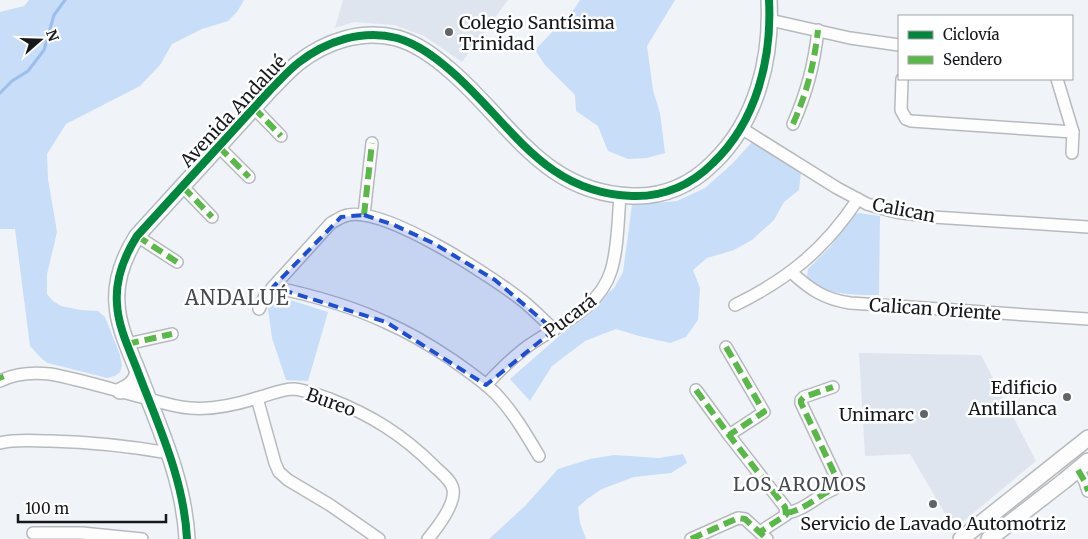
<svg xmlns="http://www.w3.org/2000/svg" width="1088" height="539" font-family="Merriweather,serif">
<rect width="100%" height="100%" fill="#f0f4f8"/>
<!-- built -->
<g fill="#dee5ee">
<path d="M343,0H508L462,62L424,36L394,25L354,22L335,28Z"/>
<path d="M859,353L981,355L1036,461L954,529L910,454L865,456Z"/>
</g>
<!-- green -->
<g fill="#c7ddf8">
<path d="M29,0H244L237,12L228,21L202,29L172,44L160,65L140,86L66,124L47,154L48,179L57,232L47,274V294L53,301L61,306L81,310L98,311L105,317L120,355L122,366L120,372L115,376L107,378L48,363L42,359L30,346L15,229H0V12L24,6Z"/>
<path d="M580,0H675L647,46L653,90L660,113L665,153L647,158L628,159L608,151L598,126L576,111L575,95L545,65L535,50L575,8Z"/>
<path d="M753,141L801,172L799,190L784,202L774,220L752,240L734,250L707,258L693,270L700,288L698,320L686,337L670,343L639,336L616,329L585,341L552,366L530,401L510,379L614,288L623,272L632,205L677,201L705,188L733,163Z"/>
<path d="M859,213L880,216L879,295C862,295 843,295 827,290C819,287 813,281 807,276L808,269L831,246L853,215Z"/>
<path d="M277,296L328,312L308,381L286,380L272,338L268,308Z"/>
<path d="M683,454L687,463L671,473L634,477L602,489L587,499L578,507L580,523L586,539H489L525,506L558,469L590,459L614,455L659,458Z"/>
</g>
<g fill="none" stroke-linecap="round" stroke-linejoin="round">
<!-- stream -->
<path stroke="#9bbeea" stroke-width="3" d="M0,93L12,81L28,71L44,50L54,15L65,0"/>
<defs>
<g id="minor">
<path d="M770,20L850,38L899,45"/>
<path d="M902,79L901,110L906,119L911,121L1073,132"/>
<path d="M1057,79L1073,132L1072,153"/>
<path d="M254,108L281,136"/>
<path d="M793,124C807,92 814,65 818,30"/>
<path d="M741,128L837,188L867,204L880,208L896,212L933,217L1088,227"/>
<path d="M219,147L249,177"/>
<path d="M183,187L212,217"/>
<path d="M364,215L372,143"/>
<path d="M137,236L177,262"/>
<path d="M791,272C811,290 824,299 850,303L1088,319"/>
<path d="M273,287C311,295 349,305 385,322C408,332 430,345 451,359C466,370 482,380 496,394C513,412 526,434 539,456"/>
<path d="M735,305C788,279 825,249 858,199"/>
<path d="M259,309L264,298L273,287L331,223C337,220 342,216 348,215C386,207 493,277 523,301C534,310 544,320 554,330"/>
<path d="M127,344L172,334"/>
<path d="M726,347L764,412L729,435"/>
<path d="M0,381C16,373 32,372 50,374C84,380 116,391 149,399C163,403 176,407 190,408C213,410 235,405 257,398C269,395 281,389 294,389C306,390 318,395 330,399C371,415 403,435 434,466C441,473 451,480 453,489C456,504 437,528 428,539"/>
<path d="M486,385C499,371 513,357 528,346C558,325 599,309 611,271C618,249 618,219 620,196"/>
<path d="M696,390L729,435L785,507L786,515L760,532"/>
<path d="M257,398L275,463L279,472L288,480L330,505L379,539"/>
<path d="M0,443C16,439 33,441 50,441C90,442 129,446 169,453"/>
<path d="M1078,470L1085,482L1088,491"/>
<path d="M786,513C804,511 818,495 834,489L838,484L837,479L801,403V400L804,397L833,387"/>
<path d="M33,533H82L142,539"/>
<path d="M691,539L738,518L745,519L767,539"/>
</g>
<g id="tertiary">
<path d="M120,391C130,386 134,384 138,373"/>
<path d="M187,539C184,480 159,427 138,372C130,351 118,327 117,304C115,280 125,255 137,236L271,89C280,80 288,71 298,63C326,41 362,29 397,38C418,44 435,57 451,71C511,123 543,193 632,196C664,197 691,185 713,163C757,121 772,58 769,0"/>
<path d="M961,539L1088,438"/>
<path d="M989,539L1064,481L1088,461"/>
</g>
</defs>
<!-- minor casing -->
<use href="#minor" stroke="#b7babd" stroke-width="14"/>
<!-- tertiary casing -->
<use href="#tertiary" stroke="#b7babd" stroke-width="18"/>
<!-- minor -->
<use href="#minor" stroke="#fdfdfe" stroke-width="11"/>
<!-- tertiary -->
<use href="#tertiary" stroke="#fdfdfe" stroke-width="15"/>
<!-- quiet -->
<g stroke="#58b947" stroke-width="6" stroke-dasharray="12 6" stroke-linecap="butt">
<path d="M254,108L281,136"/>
<path d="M793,124C807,92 814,65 818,30"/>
<path d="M219,147L249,177"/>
<path d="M183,187L212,217"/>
<path d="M364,215L372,143"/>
<path d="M137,236L177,262"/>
<path d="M127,344L172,334"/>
<path d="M726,347L764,412L729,435"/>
<path d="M0,375L2,380"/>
<path d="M696,390L729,435L785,507L786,515L760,532"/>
<path d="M1078,470L1085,482L1088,491"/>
<path d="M786,513C804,511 818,495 834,489L838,484L837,479L801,403V400L804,397L833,387"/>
<path d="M691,539L738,518L745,519L767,539"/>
</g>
<defs>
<path id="cycleway" d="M187,539C184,480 159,427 138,372C130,351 118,327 117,304C115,280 125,255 137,236L271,89C280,80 288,71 298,63C326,41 362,29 397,38C418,44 435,57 451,71C511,123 543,193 632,196C664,197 691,185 713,163C757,121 772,58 769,0"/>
</defs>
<!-- cycleway casing -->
<use href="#cycleway" stroke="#fff" stroke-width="11"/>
<!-- cycleway -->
<use href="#cycleway" stroke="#00873e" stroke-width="8"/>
</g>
<!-- marked area -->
<path fill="#1d4ed8" fill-opacity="0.2" stroke="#1d4ed8" stroke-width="4" stroke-dasharray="10 6" stroke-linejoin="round" d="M364,215L394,225L433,243L495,280L554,330L486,385L386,322L273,287L341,217Z"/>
<!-- markers -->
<g fill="#626568" stroke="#fff" stroke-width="2">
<circle cx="449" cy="32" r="5"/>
<circle cx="1067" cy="397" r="5"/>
<circle cx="924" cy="414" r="5"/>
<circle cx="933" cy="504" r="5"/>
</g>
<g text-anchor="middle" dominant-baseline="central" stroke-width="5" stroke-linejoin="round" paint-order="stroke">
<!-- poi labels -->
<g font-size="18" fill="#16181b" stroke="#fff" text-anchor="end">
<text x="459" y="22" text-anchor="start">Colegio Santísima<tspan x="459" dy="21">Trinidad</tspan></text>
<text x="1057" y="387">Edificio<tspan x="1057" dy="21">Antillanca</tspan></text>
<text x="914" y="414">Unimarc</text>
<text x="933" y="523" text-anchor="middle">Servicio de Lavado Automotriz</text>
</g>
<!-- street labels -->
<g font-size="18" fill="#16181b" stroke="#fff">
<text transform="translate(233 111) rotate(-47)">Avenida Andalué</text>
<text transform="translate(904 210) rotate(11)">Calican</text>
<text transform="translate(935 309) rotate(4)">Calican Oriente</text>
<text transform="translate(570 316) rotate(-37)">Pucará</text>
<text transform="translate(331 402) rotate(20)">Bureo</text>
</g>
<!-- neighbourhood labels -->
<g font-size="19" letter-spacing="1" fill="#454a50" stroke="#fff">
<text x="800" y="484">LOS AROMOS</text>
</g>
<!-- quarter labels -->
<g font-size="20" letter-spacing="1" fill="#454a50" stroke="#fff">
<text x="237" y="297">ANDALUÉ</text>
</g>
</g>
<!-- legend -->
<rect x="898" y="15" width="175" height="65" fill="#ffffff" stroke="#a2a3a4"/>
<rect x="908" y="31" width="25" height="8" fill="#00873e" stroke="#a2a3a4"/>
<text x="943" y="40" font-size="15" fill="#16181b">Ciclovía</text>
<rect x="908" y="56" width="25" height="8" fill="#58b947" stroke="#a2a3a4"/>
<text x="943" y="65" font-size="15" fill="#16181b">Sendero</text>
<!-- north arrow -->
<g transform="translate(40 40) rotate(70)" stroke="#ffffff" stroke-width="4" paint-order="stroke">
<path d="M0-4L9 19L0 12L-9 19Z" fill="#16181b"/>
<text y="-8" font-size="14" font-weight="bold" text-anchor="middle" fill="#16181b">N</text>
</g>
<!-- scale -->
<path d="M18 514v8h148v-8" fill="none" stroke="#16181b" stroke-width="2.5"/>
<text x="25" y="514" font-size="15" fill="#16181b" stroke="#ffffff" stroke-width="4" paint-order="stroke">100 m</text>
</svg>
